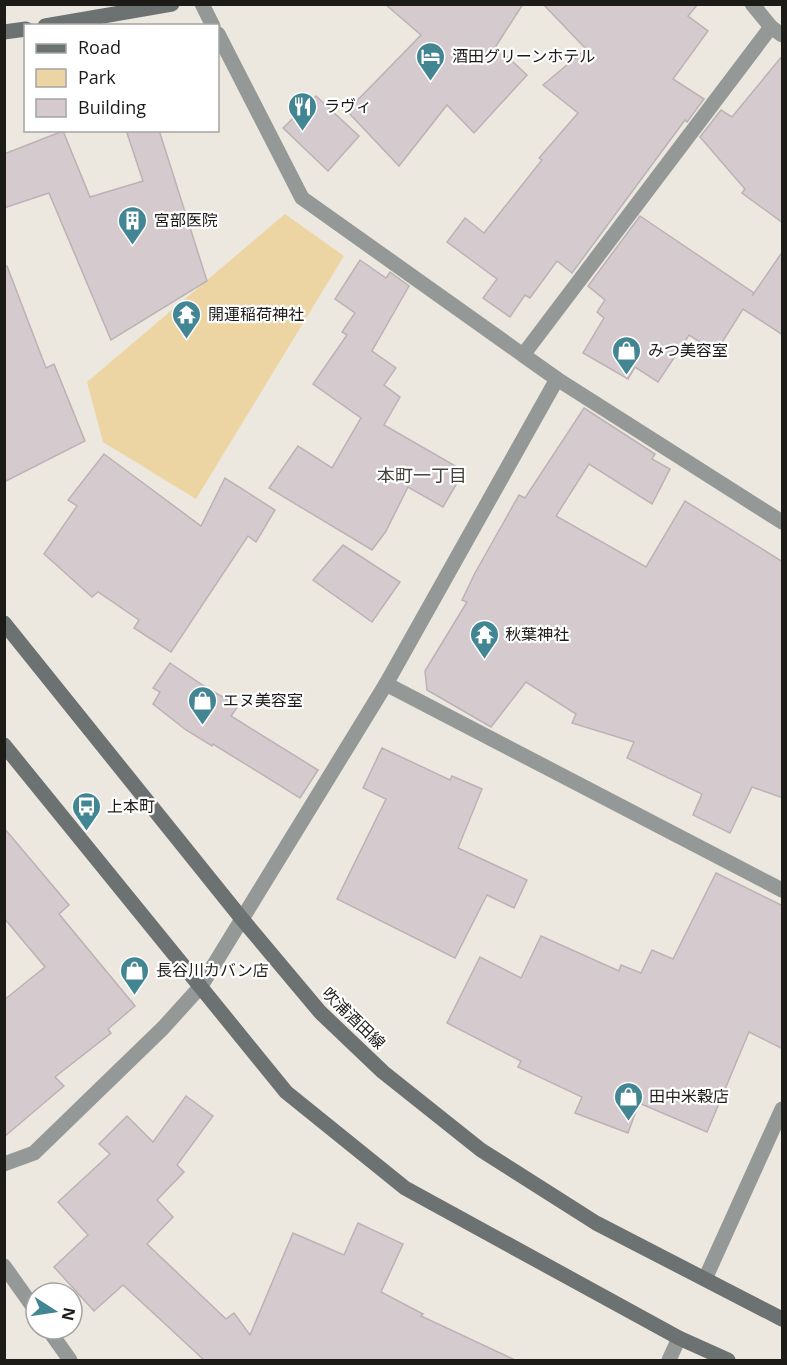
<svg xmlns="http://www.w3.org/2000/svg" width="787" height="1365" font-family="'Open Sans','Noto Sans JP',sans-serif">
<rect width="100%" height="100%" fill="#ece8df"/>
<!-- green -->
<path fill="#edd5a3" d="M285,214L344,256L196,499L103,442L87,382Z"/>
<!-- building -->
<g fill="#d5cbcf" stroke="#bcb2b6" stroke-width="1.5">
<path d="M385,4H523L496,46L527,75L474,133L447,105L399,166L347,111L421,35Z"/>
<path d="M543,4H698L688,16L708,31L673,79L704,99L687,122L685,120L572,273L557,261L530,298L525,295L510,317L483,298L497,279L447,242L465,218L484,233L542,160L539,158L578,113L543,85L586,49Z"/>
<path d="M783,55V223L742,193L745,189L700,137L721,110L732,117Z"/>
<path d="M316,96L359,136L328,171L283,128Z"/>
<path d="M126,130H159L207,281L111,340L49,193L4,208V154L63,131L90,197L143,181Z"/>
<path d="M640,216L754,293L752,296L783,251V335L743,309L716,352L689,335L658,382L635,367L628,379L583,353L604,318L597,312L605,300L588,286Z"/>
<path d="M360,260L386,278L390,272L409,286L372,351L396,368L384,385L400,397L384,425L464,471L443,507L408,487L386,531L372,550L269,488L298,446L332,468L361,418L313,384L347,335L342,332L355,313L335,299Z"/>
<path d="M4,266H7L46,368L54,364L85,441L4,482Z"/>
<path d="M584,408L655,454L652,459L670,469L652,504L589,464L556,516L646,567L685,501L783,562V798L752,787L730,833L693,815L702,794L627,758L634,742L572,723L576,714L526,682L491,727L427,690L425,671L467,602L462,600L475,573L519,495L525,498Z"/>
<path d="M104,454L201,526L225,478L275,510L256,542L248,536L171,652L134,628L139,620L98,592L92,597L44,554L77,506L68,500Z"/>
<path d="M343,545L400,582L372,622L313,580Z"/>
<path d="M170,663L204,686L238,706L231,716L318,770L300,798L213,744L212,746L186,730L153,704L160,692L153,688Z"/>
<path d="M382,748L450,780L452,776L482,789L458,848L527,880L514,908L487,895L455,958L337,899L386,799L363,788Z"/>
<path d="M4,828L69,905L59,914L135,1006L108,1029L111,1033L55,1077L64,1086L4,1137V1000L45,967L4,918Z"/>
<path d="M716,873L783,906V1049L749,1032L707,1132L639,1103L628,1133L575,1113L582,1097L518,1067L521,1061L447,1023L480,957L521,978L541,936L619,971L621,965L641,973L652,950L673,959Z"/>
<path d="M186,1096L213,1116L177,1165L184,1172L157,1200L173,1217L147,1244L226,1319L234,1313L250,1335L293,1233L344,1255L358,1223L403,1244L381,1292L423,1314L421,1316L515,1360H204L123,1285L94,1311L54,1267L88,1235L58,1202L110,1154L99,1144L127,1116L153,1142Z"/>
</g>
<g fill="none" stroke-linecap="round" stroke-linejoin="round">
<!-- street -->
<g stroke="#949997" stroke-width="15">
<path d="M202,4L213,26"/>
<path d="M752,4L771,27L782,35"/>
<path d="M771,27L523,355L557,379L782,522"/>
<path d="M218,34L302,198L523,355"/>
<path d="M386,684L782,890"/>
<path d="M4,1164L34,1153L163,1028L201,986L386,684L557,379"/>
<path d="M4,1266L36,1311"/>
<path d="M705,1279L782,1109"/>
<path d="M48,1329L70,1360"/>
<path d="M669,1360L679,1338"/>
</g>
<!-- secondary -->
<g stroke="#6c7271" stroke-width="15">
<path d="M45,26L172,4"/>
<path d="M4,32L26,29"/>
<path d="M4,623L242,919L320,1012L383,1072L481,1150L596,1223L782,1319"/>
<path d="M4,745L286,1092L405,1188L679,1338L728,1360"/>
</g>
</g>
<!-- icons -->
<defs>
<symbol id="hotel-pin" viewBox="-11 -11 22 30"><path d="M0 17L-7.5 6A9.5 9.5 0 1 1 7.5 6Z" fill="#428694" stroke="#fff"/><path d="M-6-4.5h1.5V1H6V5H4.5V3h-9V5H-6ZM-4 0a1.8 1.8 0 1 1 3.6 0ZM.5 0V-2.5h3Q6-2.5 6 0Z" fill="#fff"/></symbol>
<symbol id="restaurant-pin" viewBox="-11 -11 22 30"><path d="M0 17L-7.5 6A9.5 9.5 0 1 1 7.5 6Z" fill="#428694" stroke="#fff"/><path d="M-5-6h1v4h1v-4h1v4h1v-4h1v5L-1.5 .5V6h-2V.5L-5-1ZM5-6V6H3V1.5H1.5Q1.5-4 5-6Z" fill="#fff"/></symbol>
<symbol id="building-pin" viewBox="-11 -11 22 30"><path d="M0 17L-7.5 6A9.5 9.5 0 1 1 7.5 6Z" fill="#428694" stroke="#fff"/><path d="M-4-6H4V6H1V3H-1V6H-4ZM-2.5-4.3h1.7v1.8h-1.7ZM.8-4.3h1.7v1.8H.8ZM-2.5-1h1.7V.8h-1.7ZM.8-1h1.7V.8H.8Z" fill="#fff"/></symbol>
<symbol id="temple-pin" viewBox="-11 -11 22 30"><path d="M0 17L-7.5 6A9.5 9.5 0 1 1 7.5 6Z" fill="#428694" stroke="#fff"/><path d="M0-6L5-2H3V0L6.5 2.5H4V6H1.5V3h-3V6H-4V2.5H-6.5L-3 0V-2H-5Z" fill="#fff"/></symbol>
<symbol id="shop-pin" viewBox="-11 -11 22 30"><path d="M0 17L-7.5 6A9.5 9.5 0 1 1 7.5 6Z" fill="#428694" stroke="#fff"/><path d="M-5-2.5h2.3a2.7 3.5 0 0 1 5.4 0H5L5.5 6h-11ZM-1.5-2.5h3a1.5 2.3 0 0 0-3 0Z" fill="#fff"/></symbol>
<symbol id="bus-pin" viewBox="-11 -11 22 30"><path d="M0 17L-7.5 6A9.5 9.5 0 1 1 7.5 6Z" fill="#428694" stroke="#fff"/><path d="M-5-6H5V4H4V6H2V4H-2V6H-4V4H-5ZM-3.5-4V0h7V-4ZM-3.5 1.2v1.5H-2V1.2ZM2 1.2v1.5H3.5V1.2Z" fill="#fff"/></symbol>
</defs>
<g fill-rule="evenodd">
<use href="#hotel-pin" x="414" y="40" width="33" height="45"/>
<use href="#restaurant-pin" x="286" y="90" width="33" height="45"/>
<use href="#building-pin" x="116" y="204" width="33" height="45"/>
<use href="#temple-pin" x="170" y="298" width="33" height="45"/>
<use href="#shop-pin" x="610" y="334" width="33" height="45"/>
<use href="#temple-pin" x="468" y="618" width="33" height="45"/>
<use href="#shop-pin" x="186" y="684" width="33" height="45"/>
<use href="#bus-pin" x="70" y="790" width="33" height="45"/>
<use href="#shop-pin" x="118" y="954" width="33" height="45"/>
<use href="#shop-pin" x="612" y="1080" width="33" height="45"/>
</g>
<g text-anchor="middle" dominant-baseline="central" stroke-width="4.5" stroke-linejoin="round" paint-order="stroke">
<!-- poi labels -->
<g font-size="16" fill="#1d1b18" stroke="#fff" text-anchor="start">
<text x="452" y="56">酒田グリーンホテル</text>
<text x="324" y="106">ラヴィ</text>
<text x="154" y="220">宮部医院</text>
<text x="208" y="314">開運稲荷神社</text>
<text x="648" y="350">みつ美容室</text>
<text x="505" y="634">秋葉神社</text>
<text x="223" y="700">エヌ美容室</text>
<text x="107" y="806">上本町</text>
<text x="156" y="970">長谷川カバン店</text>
<text x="649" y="1096">田中米穀店</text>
</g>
<!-- street labels -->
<g font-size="16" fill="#1d1b18" stroke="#fff">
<text transform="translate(354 1018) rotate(44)">吹浦酒田線</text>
</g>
<!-- neighbourhood labels -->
<g font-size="18" fill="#45423b" stroke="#fff">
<text x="422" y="475">本町一丁目</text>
</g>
</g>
<!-- border -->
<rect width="787" height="1365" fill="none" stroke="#1d1b18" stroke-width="12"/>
<!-- legend -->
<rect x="24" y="24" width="195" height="108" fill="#ffffff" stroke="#a5a4a3" stroke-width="1.5"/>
<rect x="36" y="44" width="30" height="9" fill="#6c7271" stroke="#a5a4a3" stroke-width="1.5"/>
<text x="78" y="54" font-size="18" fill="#1d1b18">Road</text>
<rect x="36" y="69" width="30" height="18" fill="#edd5a3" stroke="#a5a4a3" stroke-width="1.5"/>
<text x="78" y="84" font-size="18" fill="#1d1b18">Park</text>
<rect x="36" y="99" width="30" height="18" fill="#d5cbcf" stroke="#a5a4a3" stroke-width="1.5"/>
<text x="78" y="114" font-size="18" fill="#1d1b18">Building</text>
<!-- north arrow -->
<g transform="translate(54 1311) rotate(102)"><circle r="28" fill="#ffffff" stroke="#a5a4a3" stroke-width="1.5"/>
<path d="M0-4.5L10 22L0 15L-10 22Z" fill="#428694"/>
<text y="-9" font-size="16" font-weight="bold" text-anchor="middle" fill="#1d1b18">N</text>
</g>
</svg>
